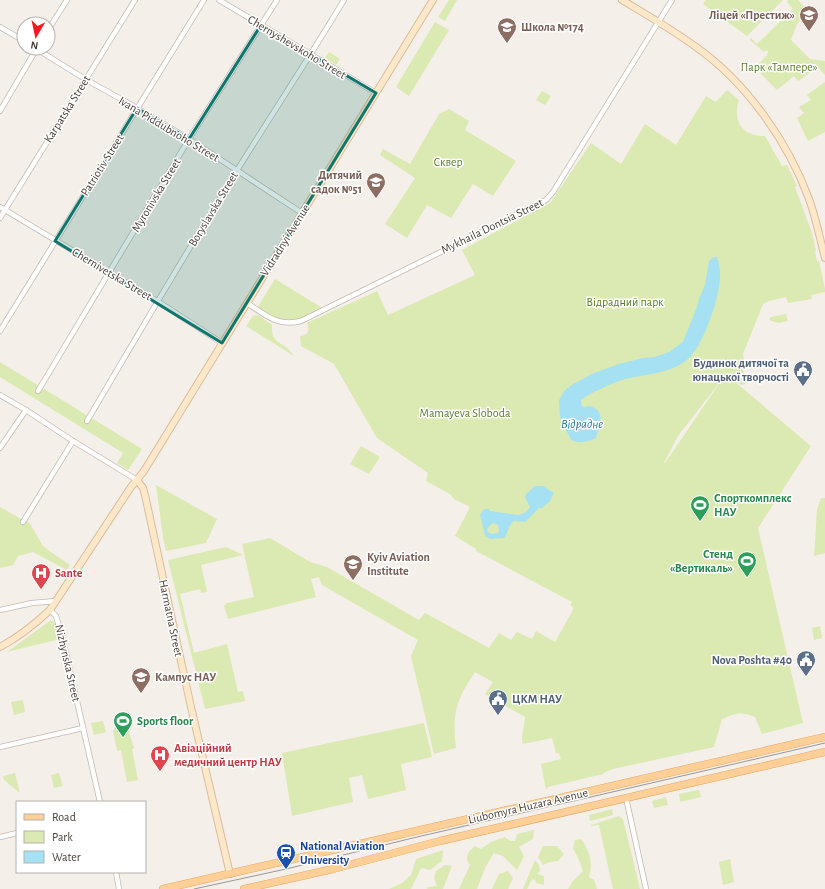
<svg xmlns="http://www.w3.org/2000/svg" width="825" height="889" font-family="'Alegreya Sans',sans-serif">
<rect width="100%" height="100%" fill="#f5efe9"/>
<!-- green -->
<g fill="#dbe9b2" fill-rule="evenodd">
<path d="M449,0H457L445,21L438,17Z"/>
<path d="M706,0H783L747,36L703,4Z"/>
<path d="M788,0H798L809,12L797,24L791,40L810,59L825,61V75L818,67L798,81L794,76L777,90L755,68L767,55L768,51L766,50L764,52L750,40L751,38L757,44L793,9L787,2Z"/>
<path d="M435,22L449,30L409,96L396,87Z"/>
<path d="M329,52L340,59L336,65L325,58Z"/>
<path d="M825,82V132L808,141L797,118L804,113L799,107L811,100L807,95Z"/>
<path d="M727,90L739,100C732,121 742,136 765,136L782,166L787,165L797,186L795,187L812,233L816,251H815L817,261H819L825,289V292L811,295L812,299L788,303L786,297L769,301L763,304L743,354L744,360L740,362L748,383L742,385L734,381L811,446L758,528L803,723L762,734L755,717C741,711 736,713 722,719L714,747L613,769L605,772L603,774L548,787L546,790L541,764L561,759L559,753H556L552,738L523,744C520,738 525,725 525,717L485,694L493,682L475,672C456,700 452,714 456,748L434,754L411,656L418,640L322,585L319,577L311,579L316,597L228,619L224,606L227,603L254,597L242,544L270,538L310,562L327,567L419,620L425,613L489,648L499,633L511,640L517,632L532,639L536,631L555,642L574,608L570,605L572,602L476,551V549L455,536L470,507L454,499L450,494L426,481L428,473L377,438L334,364L301,346L300,336C308,336 310,330 307,323L377,291L388,315L475,275L462,250L550,203L591,143L621,164L645,124L676,145L706,96L716,102ZM723,378L665,463H664L678,436Z"/>
<path d="M542,91L551,96L545,105L536,100Z"/>
<path d="M449,109L469,121L465,130L516,161L493,196L473,184L451,218L427,205L407,238L385,224L415,178L380,155L383,149L410,164L439,114Z"/>
<path d="M275,279L324,309C311,315 293,325 279,321C272,318 264,312 257,308Z"/>
<path d="M786,314L788,321L778,323L769,320L771,317Z"/>
<path d="M258,315L272,325C271,347 285,340 294,356L246,326L253,316Z"/>
<path d="M0,362L142,449L128,470L117,463L123,453L0,377Z"/>
<path d="M361,446L380,457L369,474L350,464Z"/>
<path d="M156,485L217,519L206,543L166,551L163,537Z"/>
<path d="M821,498H825V553L814,556L817,510Z"/>
<path d="M0,507L21,519L22,521L29,522L43,546L48,550L70,565L67,570L33,552L18,556L13,565L0,568Z"/>
<path d="M226,547L243,555L201,565L207,592L201,593L200,589L180,594L194,653L227,644L238,692L243,691L245,701L205,709L168,560Z"/>
<path d="M51,620L56,624L60,639L7,652Z"/>
<path d="M820,626L822,638L814,640L812,628Z"/>
<path d="M23,700L25,712L14,715L11,702Z"/>
<path d="M103,721L106,732L94,735L91,723Z"/>
<path d="M424,723L432,757L401,764L406,790L368,799L362,775L349,778L353,802L292,816L282,753Z"/>
<path d="M127,725L134,748L132,749L138,780L127,782L121,750L117,751L113,731L115,727Z"/>
<path d="M15,773L20,793L4,780L3,776Z"/>
<path d="M59,773L63,786L54,788L51,775Z"/>
<path d="M699,790L701,797L680,802L679,794Z"/>
<path d="M666,797L668,805L654,808L652,801Z"/>
<path d="M612,809L613,815L590,821L589,815Z"/>
<path d="M619,816L623,819L640,889H613L599,825L591,826V825Z"/>
<path d="M534,830L533,839L519,847L524,856L517,870L503,856L494,853L486,866L477,889H459L470,865C464,857 468,852 475,846L481,849L491,842L505,837L510,841H515L517,834Z"/>
<path d="M581,839C590,851 593,863 589,877L594,880L597,889H568L573,881L583,871L579,860L573,848L575,840Z"/>
<path d="M543,846H557L564,854L558,861L550,862L543,865L538,857Z"/>
<path d="M443,850L442,861L430,870L421,868L411,889H389L402,883L411,875L416,859Z"/>
<path d="M730,859L734,882L723,885L719,862Z"/>
<path d="M535,860L539,865L540,871L537,874L544,876V885L536,883L535,880L532,879L527,889H523Z"/>
<path d="M445,865L452,866L443,889H427L428,887L437,886L434,878L436,871Z"/>
<path d="M508,871L513,878L508,889H492L499,874Z"/>
</g>
<!-- water -->
<g fill="#a5e1f2" fill-rule="evenodd">
<path d="M714,257H717C723,274 719,291 714,308C709,322 703,340 694,352C678,375 645,373 622,380C608,385 592,392 581,400V405L583,407L590,406C607,412 600,425 596,438C587,442 580,444 571,440L560,417L559,400L564,391L573,384L594,373L619,364L643,358L655,357L669,352L683,342L697,307L699,299L705,285L709,261Z"/>
<path d="M535,486H543L554,493L550,501L542,508H539L525,522L514,521C508,525 508,533 504,538L490,539L485,536L480,515L484,509H489L490,511L518,515C524,514 527,512 530,507L525,497L526,494ZM493,523L498,525L499,530L498,533L491,534L488,532L487,530L488,527Z"/>
</g>
<g fill="none" stroke-linecap="round" stroke-linejoin="round">
<defs>
<g id="street">
<path d="M219,0L376,93"/>
<path d="M0,27L24,41"/>
<path d="M48,30L67,0"/>
<path d="M35,48L85,79L137,108L189,139L302,213"/>
<path d="M0,111L37,48"/>
<path d="M0,207L157,301L222,343"/>
<path d="M0,218L135,0"/>
<path d="M247,303C266,315 277,327 301,321L546,200L553,192L672,0"/>
<path d="M0,331L204,0"/>
<path d="M38,391L189,139L277,0"/>
<path d="M0,395L26,410L73,441L137,480"/>
<path d="M87,421C136,338 185,254 236,172C272,114 309,58 344,0"/>
<path d="M0,448L26,410"/>
<path d="M23,522L73,441"/>
<path d="M0,610L32,603L56,601"/>
<path d="M50,610L56,616L63,640L100,802"/>
<path d="M0,747L83,728"/>
<path d="M626,798L646,889"/>
<path d="M0,837L17,833"/>
<path d="M116,872L119,889"/>
</g>
<g id="secondary">
<path d="M622,0C647,15 673,30 696,47C747,83 788,142 809,199C816,218 820,239 825,258"/>
<path d="M137,480L143,488L145,495L191,707L230,874"/>
<path d="M0,647C19,637 35,624 50,610L131,487L144,471L433,0"/>
</g>
<g id="primary">
<path d="M163,889L825,737"/>
<path d="M244,889L333,869L440,841L825,752"/>
</g>
</defs>
<!-- street casing -->
<use href="#street" stroke="#c4b8af" stroke-width="6"/>
<!-- secondary casing -->
<use href="#secondary" stroke="#d8bd9b" stroke-width="8"/>
<!-- primary casing -->
<use href="#primary" stroke="#e6a866" stroke-width="8"/>
<!-- street -->
<use href="#street" stroke="#fff" stroke-width="4.5"/>
<!-- secondary -->
<use href="#secondary" stroke="#ffe8c9" stroke-width="6"/>
<!-- primary -->
<use href="#primary" stroke="#ffcf98" stroke-width="7"/>
<!-- tram -->
<path stroke="#989898" stroke-width="1" d="M194,889L286,869L417,837L825,743"/>
</g>
<!-- marked area -->
<path fill="#0f766e" fill-opacity="0.2" stroke="#0f766e" stroke-width="3" stroke-linejoin="round" d="M261,25L376,93L222,343L55,241L137,108L189,139Z"/>
<!-- icons -->
<defs>
<symbol id="school-pin" viewBox="-11 -11 22 30"><path d="M0 17L-7.5 6A9.5 9.5 0 1 1 7.5 6Z" fill="#8d6e63" stroke="#fff"/><path d="M0-5L7-2L0 1L-7-2ZM-4 1L0 2.5L4 1V4Q0 6-4 4Z" fill="#fff"/></symbol>
<symbol id="civic-pin" viewBox="-11 -11 22 30"><path d="M0 17L-7.5 6A9.5 9.5 0 1 1 7.5 6Z" fill="#5c6f8a" stroke="#fff"/><path d="M-.6-6.5H3V-4.5H.6V-3L4-1V1h2V6H-6V1h2V-1L-.6-3ZM-1.2 2.5V6h2.4V2.5Z" fill="#fff"/></symbol>
<symbol id="stadium-pin" viewBox="-11 -11 22 30"><path d="M0 17L-7.5 6A9.5 9.5 0 1 1 7.5 6Z" fill="#2e9e5b" stroke="#fff"/><path d="M0-5a6.5 5 0 1 0 0 10a6.5 5 0 1 0 0-10ZM-3.5-1.8h7v3.6h-7Z" fill="#fff"/></symbol>
<symbol id="university-pin" viewBox="-11 -11 22 30"><path d="M0 17L-7.5 6A9.5 9.5 0 1 1 7.5 6Z" fill="#8d6e63" stroke="#fff"/><path d="M0-5L7-2L0 1L-7-2ZM-4 1L0 2.5L4 1V4Q0 6-4 4Z" fill="#fff"/></symbol>
<symbol id="hospital-pin" viewBox="-11 -11 22 30"><path d="M0 17L-7.5 6A9.5 9.5 0 1 1 7.5 6Z" fill="#e0444e" stroke="#fff"/><path d="M-5-5h3v3.5h4V-5h3V5h-3V1.5h-4V5h-3Z" fill="#fff"/></symbol>
<symbol id="station-pin" viewBox="-11 -11 22 30"><path d="M0 17L-7.5 6A9.5 9.5 0 1 1 7.5 6Z" fill="#1a4fb4" stroke="#fff"/><path d="M-3-6H3Q5-6 5-4V2Q5 4 3 4L4.5 6H3L1.5 4h-3L-3 6H-4.5L-3 4Q-5 4-5 2V-4Q-5-6-3-6ZM-3.5-4v3h7v-3ZM-3.5 1v1.5H-2V1ZM2 1v1.5H3.5V1Z" fill="#fff"/></symbol>
</defs>
<g fill-rule="evenodd">
<use href="#school-pin" x="798" y="4" width="22" height="30"/>
<use href="#school-pin" x="496" y="16" width="22" height="30"/>
<use href="#school-pin" x="365" y="171" width="22" height="30"/>
<use href="#civic-pin" x="792" y="359" width="22" height="30"/>
<use href="#stadium-pin" x="689" y="494" width="22" height="30"/>
<use href="#stadium-pin" x="736" y="550" width="22" height="30"/>
<use href="#university-pin" x="342" y="553" width="22" height="30"/>
<use href="#hospital-pin" x="30" y="562" width="22" height="30"/>
<use href="#civic-pin" x="795" y="649" width="22" height="30"/>
<use href="#university-pin" x="130" y="666" width="22" height="30"/>
<use href="#civic-pin" x="487" y="688" width="22" height="30"/>
<use href="#stadium-pin" x="112" y="710" width="22" height="30"/>
<use href="#hospital-pin" x="149" y="744" width="22" height="30"/>
<use href="#station-pin" x="275" y="842" width="22" height="30"/>
</g>
<g text-anchor="middle" dominant-baseline="central" stroke-width="3" stroke-linejoin="round" paint-order="stroke">
<!-- education labels -->
<g font-size="12" font-weight="bold" fill="#785e54" stroke="#fff" text-anchor="start">
<text x="795" y="15" text-anchor="end">Ліцей «Престиж»</text>
<text x="521" y="27">Школа №174</text>
<text x="362" y="175" text-anchor="end">Дитячий<tspan x="362" dy="14">садок №51</tspan></text>
<text x="367" y="557">Kyiv Aviation<tspan x="367" dy="14">Institute</tspan></text>
<text x="155" y="677">Кампус НАУ</text>
</g>
<!-- street labels -->
<g font-size="12" fill="#493f37" stroke="#fff">
<text transform="translate(297 47) rotate(31)">Chernyshevskoho Street</text>
<text transform="translate(67 109) rotate(-58)">Karpatska Street</text>
<text transform="translate(169 129) rotate(31)">Ivana Piddubnoho Street</text>
<text transform="translate(102 165) rotate(-58)">Patriotiv Street</text>
<text transform="translate(156 195) rotate(-59)">Myronivska Street</text>
<text transform="translate(213 209) rotate(-59)">Boryslavska Street</text>
<text transform="translate(492 226) rotate(-26)">Mykhaila Dontsia Street</text>
<text transform="translate(285 240) rotate(-58)">Vidradnyi Avenue</text>
<text transform="translate(112 274) rotate(31)">Chernivetska Street</text>
<text transform="translate(171 618) rotate(78)">Harmatna Street</text>
<text transform="translate(68 663) rotate(77)">Nizhynska Street</text>
<text transform="translate(528 806) rotate(-13)">Liubomyra Huzara Avenue</text>
</g>
<!-- park labels -->
<g font-size="12" fill="#587d29" stroke="#fff">
<text x="779" y="67">Парк «Тампере»</text>
<text x="448" y="162">Сквер</text>
<text x="625" y="302">Відрадний парк</text>
<text x="465" y="413">Mamayeva Sloboda</text>
</g>
<!-- service labels -->
<g font-size="12" font-weight="bold" fill="#4e5e75" stroke="#fff" text-anchor="end">
<text x="789" y="363">Будинок дитячої та<tspan x="789" dy="14">юнацької творчості</tspan></text>
<text x="792" y="660">Nova Poshta #40</text>
<text x="512" y="699" text-anchor="start">ЦКМ НАУ</text>
</g>
<!-- leisure labels -->
<g font-size="12" font-weight="bold" fill="#27864d" stroke="#fff" text-anchor="start">
<text x="714" y="498">Спорткомплекс<tspan x="714" dy="14">НАУ</tspan></text>
<text x="733" y="554" text-anchor="end">Стенд<tspan x="733" dy="14">«Вертикаль»</tspan></text>
<text x="137" y="721">Sports floor</text>
</g>
<!-- health labels -->
<g font-size="12" font-weight="bold" fill="#be3a42" stroke="#fff" text-anchor="start">
<text x="55" y="573">Sante</text>
<text x="174" y="748">Авіаційний<tspan x="174" dy="14">медичний центр НАУ</tspan></text>
</g>
<!-- transit labels -->
<g font-size="12" font-weight="bold" fill="#164399" stroke="#fff" text-anchor="start">
<text x="300" y="846">National Aviation<tspan x="300" dy="14">University</tspan></text>
</g>
<!-- water labels -->
<g font-size="13" font-style="italic" fill="#287c97" stroke="#fff">
<text x="582" y="424">Відрадне</text>
</g>
</g>
<!-- legend -->
<rect x="16" y="801" width="130" height="72" fill="#ffffff" stroke="#b6b2af"/>
<rect x="24" y="814" width="20" height="6" fill="#ffcf98" stroke="#b6b2af"/>
<text x="52" y="821" font-size="12" fill="#493f37">Road</text>
<rect x="24" y="831" width="20" height="12" fill="#dbe9b2" stroke="#b6b2af"/>
<text x="52" y="841" font-size="12" fill="#493f37">Park</text>
<rect x="24" y="851" width="20" height="12" fill="#a5e1f2" stroke="#b6b2af"/>
<text x="52" y="861" font-size="12" fill="#493f37">Water</text>
<!-- north arrow -->
<g transform="translate(36 36) rotate(189)"><circle r="19" fill="#ffffff" stroke="#b6b2af"/>
<path d="M0-3L7 15L0 10L-7 15Z" fill="#fd1820"/>
<text y="-6" font-size="11" font-weight="bold" text-anchor="middle" fill="#493f37">N</text>
</g>
</svg>
